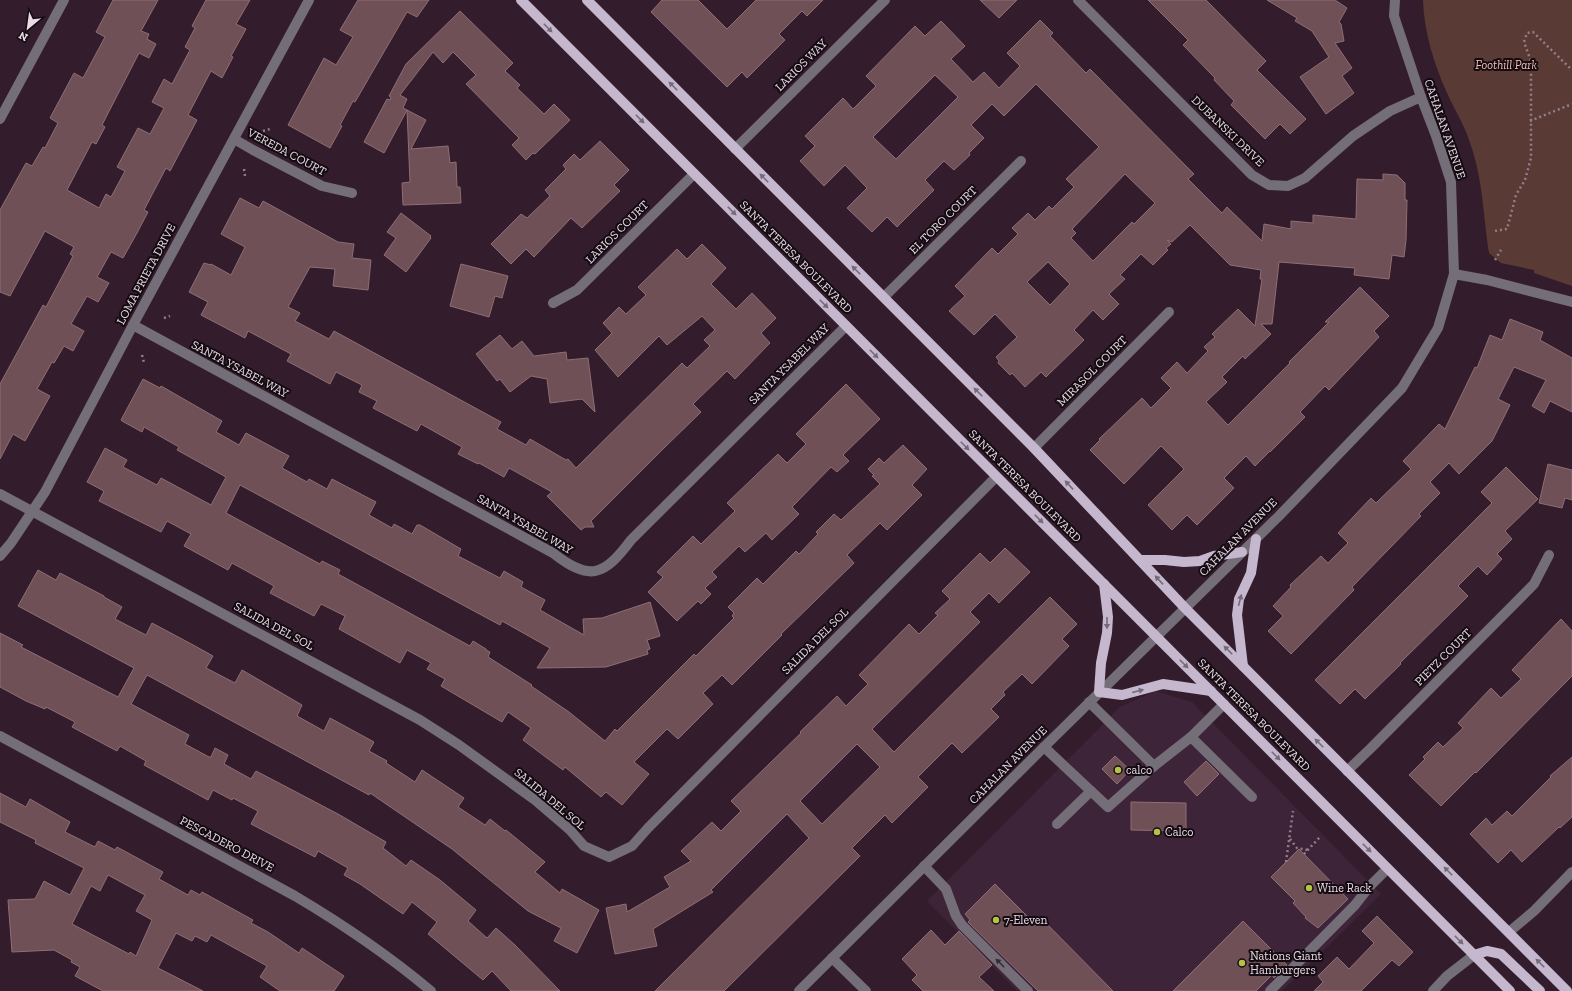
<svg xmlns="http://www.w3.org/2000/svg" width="1572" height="991" font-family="'Zilla Slab',serif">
<rect width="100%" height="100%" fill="#331d2c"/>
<!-- built -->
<path fill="#3e2438" d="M1155,691L1192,702L1381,894L1282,991H1017L927,901L1120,707Z"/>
<!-- park -->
<path fill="#5a3a34" d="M1423,0H1572V286L1534,273V270L1501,263L1489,253C1483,215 1483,177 1469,140C1464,124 1454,109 1447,93C1434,64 1424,32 1423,0Z"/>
<!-- building -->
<g fill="#6e5056" stroke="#8f6e75" fill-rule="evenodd">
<path d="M113,0H158L141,31L149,34L147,39L156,44L149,58L139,53L102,125L105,127L96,144L92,142L67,190L99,208L106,194L111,197L125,171L117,167L138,128L150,134L164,108L152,102L164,79L172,84L190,50L185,47L195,28L192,26L206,0H250L236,24L246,29L231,56L233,57L222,78L211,71L188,115L197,120L170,171L166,168L144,210L148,212L137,233L123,258L111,252L97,277L109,283L98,302L87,296L71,324L84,331L73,351L64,346L54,363L52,362L37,389L50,396L25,441L13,434L0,459V384L43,305L46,307L73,256L70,254L74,247L45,231L10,296L0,292V210L26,163L32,166L43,147L45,148L58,123L50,118L74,73L83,78L105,37L96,32Z"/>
<path d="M358,0H429L417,17L407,12L355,102L353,101L340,125L342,126L330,148L288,125L324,58L336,65L353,37L340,30Z"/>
<path d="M662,0H698L727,29L756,0H823L807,16L802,11L779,34L785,40L747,78L742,72L727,87L651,12Z"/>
<path d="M980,0H1017L999,18Z"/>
<path d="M1148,0H1206L1266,61L1257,70L1306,119L1290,134L1280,124L1265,139L1231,105L1234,101L1214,80L1215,78L1183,45L1188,40Z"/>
<path d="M1267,0H1335L1347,8L1339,22L1341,24L1344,41L1335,43L1352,68L1342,76L1354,93L1326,114L1300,77L1329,57L1312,31L1295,21L1297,18Z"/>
<path d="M460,11L513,63L505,71L520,85L517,88L544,114L554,104L570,120L535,154L533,153L526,160L512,145L519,138L466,84L476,75L453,52L443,63L433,52L400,95L407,99L403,108L407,110L384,153L364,142L387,99L390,100L391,97L389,96L406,64Z"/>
<path d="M1040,20L1053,33L1050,36L1086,73L1090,69L1194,174L1188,179L1222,213L1227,207L1262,241L1264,224L1291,229V221L1313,223V215L1356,219L1357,179L1383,180V174L1397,175L1405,183V200H1407L1406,240L1404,257L1392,255L1389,279L1354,275L1355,268L1279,262L1272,324H1261L1271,334L1245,359L1243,356L1222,377L1227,382L1206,402L1228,425L1290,363L1289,362L1329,322H1325L1360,287L1389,316L1374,331L1379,337L1329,390L1325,386L1300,412L1305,417L1270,452V451L1255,466L1246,456L1224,478L1234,488L1197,525L1187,515L1172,530L1148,505L1184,469L1161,446L1124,484L1090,450L1100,440L1099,439L1142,398L1151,408L1171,388L1161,378L1177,362L1187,373L1208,351L1204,347L1215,337L1212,334L1238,309L1255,326L1262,279H1260L1261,270L1230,265L1190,225L1172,242L1167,240L1171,244L1166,248L1168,250L1153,265L1141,254L1120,275L1125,279L1109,294L1119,304L1103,320L1093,310L1074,330L1084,340L1046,377L1041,372L1025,387L1012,373L1010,375L998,363L999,361L996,357L1017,337L995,314L974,335L949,311L965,296L955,286L992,248L998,254L1018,234L1012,228L1028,213L1035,220L1049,206L1052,209L1074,187L1066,179L1099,147L1036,84L1004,116L992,104L971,125L984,138L969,153L970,155L954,170L944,161L925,180L934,190L897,227L887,217L872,232L847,208L867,188L845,165L824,186L800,161L815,146L805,136L843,98L853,109L876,86L866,76L915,26L925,36L941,21L965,46L951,59L973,82L984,72L999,88L1020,66L1007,53ZM935,75L958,97L896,159L873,137ZM1125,174L1155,203L1134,224L1132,222L1093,261L1071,238L1076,233L1072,229ZM1048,262L1070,284L1050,305L1027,282Z"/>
<path d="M407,110L426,120L411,149L448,146L450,163L456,162L457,187H460L461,203L403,205L402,183L410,182Z"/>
<path d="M600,141L629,170L614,185L620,191L582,228L571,218L534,257L526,249L511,264L491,244L521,214L527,218L550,196L545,190L566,169L563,165L574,154L580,160Z"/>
<path d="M240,198L259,208L263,201L338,242L354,244L352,258L371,260L368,290L333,286L335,269L310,267L288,307L300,313L295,321L329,339L334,331L501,422L497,429L526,445L530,439L566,460L568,459L576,468L682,363L687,368L710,346L704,340L715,330L702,316L667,345L659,336L618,377L595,350L612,333L603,323L619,307L626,314L646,295L638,287L677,249L687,259L702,244L726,268L711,284L736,309L752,293L776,318L761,333L770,343L735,379L727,371L693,404L701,412L664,448L591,521L594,527H585L581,530L547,496L552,492L509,468L504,477L479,463L478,464L458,454L462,447L421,424L417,431L373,408L377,401L359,392L362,385L336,372L330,384L287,361L291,354L248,331L245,338L201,315L208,302L189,292L204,263L211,265V264L231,275L245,247L221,234Z"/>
<path d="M401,213L431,236L430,237L431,238L406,272L384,255L396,238L387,232Z"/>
<path d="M461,264L508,276L502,298L495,296L489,317L450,306Z"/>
<path d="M1510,319L1543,332L1540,340L1572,358V412L1550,401L1544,413L1532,406L1546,380L1514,367L1498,399L1510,405L1492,441L1459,474L1449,463L1430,482L1440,493L1419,514L1421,516L1352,587L1354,590L1291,654L1268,631L1283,616L1273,606L1291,587L1290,585L1321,556L1328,563L1348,543L1338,533L1371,498L1376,503L1411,469L1403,461L1439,424L1445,429L1475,367L1477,368L1490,335L1502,340Z"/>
<path d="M500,335L512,349L522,341L534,356L566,352L567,360L588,358L595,412L582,399L550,403L547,379L531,376L510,392L500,379L497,381L476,354Z"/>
<path d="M143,379L160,388L161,386L222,421L216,432L239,445L246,433L289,456L282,468L307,482L309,479L327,489L332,479L376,502L369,515L392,528L394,524L412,534L417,525H420L461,549L458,556L500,578L504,571L523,582L521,587L545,600L540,610L584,635L583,619L602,618L650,602L660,636L647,640L650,649L647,650L648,654L606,667L537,668L550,648L502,621L500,625L240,485L226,513L320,564L322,561L340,570L338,574L470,646L473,641L486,649V650L490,652L488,657L532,685L531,686L569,712L605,741L615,729L617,731L694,654L696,656L734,618L732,616L734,613L728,607L757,578L763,584L796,551L799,554L818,534L816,532L834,514L841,520L880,484L872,476L874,475L868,469L879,458L884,463L903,445L927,469L912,485L922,495L887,530L880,523L847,555L854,563L781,634L782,635L732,685L722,675L703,693L713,704L678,739L667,729L634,762L649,774L622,805L606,792L601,797L565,767L563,770L523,740L531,728L508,712L502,722L441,686L445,679L427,669L431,663L407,650L400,663L339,629L345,616L321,604L314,616L270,593L274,586L232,563L228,570L184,546L191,534L167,521L161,532L99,501L104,491L87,482L105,448L127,460L123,467L157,485L161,478L211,505L226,477L177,450L179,447L144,427L142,432L122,421L121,420Z"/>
<path d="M846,384L880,419L843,455L849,461L837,472L831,467L792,507L799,514L772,540L766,533L745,552L739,546L712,572L717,577L705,588L711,594L701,604L698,601L677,621L648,592L663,577L657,572L693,536L701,544L735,511L727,503L778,454L787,463L806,444L796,434Z"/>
<path d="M1548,464L1572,470V500L1565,498L1562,508L1539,503Z"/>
<path d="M1506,467L1538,499L1505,531L1512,539L1497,554L1502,559L1487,575L1478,566L1458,586L1468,596L1400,663L1401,664L1365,699L1355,689L1340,704L1315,680L1492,503L1481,492Z"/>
<path d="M1005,548L1030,572L999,603L989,593L970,612L980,622L872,729L894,752L1050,597L1077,624L1062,639L1069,646L1032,684L1022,674L1003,692L1005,695L991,709L999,717L962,753L952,743L918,777L928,787L892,823L885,815L852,848L860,856L724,991H655L809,838L787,814L711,890L713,892L653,929L657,946L615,954L606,908L626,904L627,912L670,887L664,877L691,861L681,851L712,822L721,831L741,811L731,801L801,733L800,732L837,696L846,706L868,684L859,675L909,624L919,634L938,615L935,613L950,599L942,591L980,553L990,563ZM857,744L880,767L822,824L800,801Z"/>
<path d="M38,570L56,580L60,573L104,596V597L122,607L115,619L146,635L152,623L195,646L213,656L206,668L235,683L242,670L261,681L302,705L297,716L324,731L330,718L374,742L369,751L387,761L386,763L415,782L422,770L464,798L458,807L485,825L490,819L505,831L506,830L545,862L535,872L560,893L562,889L599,910L577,953L554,941L561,928L528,911L452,849L370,793L369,795L147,675L131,704L189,735L185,744L209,757H211L215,748L228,755L224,764L251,779L256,771L338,814L386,842L383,848L406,866L411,860L440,880L476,910L468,921L487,938L496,928L515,945L560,991H511L492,971L483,980L428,934L437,922L412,902L403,914L360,884L344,875L348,868L318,851L315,857L251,824L258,811L233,798L232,800L213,790L208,800L144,765L146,761L120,746L117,751L72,727L75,722L46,707L45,709L26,701L0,687V633L23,645L21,647L118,697L134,668L18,606Z"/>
<path d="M1561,619L1572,631V676L1476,773L1475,772L1441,806L1409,775L1425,759L1423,757L1438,742L1443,747L1463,728L1458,723L1491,688L1501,698L1521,679L1512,670Z"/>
<path d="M1115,756L1130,770L1117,784L1102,769Z"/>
<path d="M1572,757V817L1560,828L1559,827L1522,862L1511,850L1498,863L1470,834L1486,818L1492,825L1507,811L1512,816L1551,777L1550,776Z"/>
<path d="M1206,761L1219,774L1197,796L1184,782Z"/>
<path d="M0,793L26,807L30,799L70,822L65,832L95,847L98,841L115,850L117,847L163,872L159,879L188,895L191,890L200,895L202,892L253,920L251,923L268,932L299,953L302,948L344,976L334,991H280L260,977L267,966L211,935L207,942L195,936L192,941L176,933L158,968L203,991H103L75,976L80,967L71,962L72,960L54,950L12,952L8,900L35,899L44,881L70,895L84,868L35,843L36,840L0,822ZM108,875L145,895L136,911L152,920L136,956L130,952L129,954L72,924L91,886L100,891Z"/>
<path d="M1131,802L1186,803V831L1131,830Z"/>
<path d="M1299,849L1348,899L1318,928L1305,918L1306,917L1293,903L1295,901L1271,877Z"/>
<path d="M995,884L1033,922L1039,916L1113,991H1038L968,922L970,920L965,914Z"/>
<path d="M1377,916L1413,952L1399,966L1392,960L1361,991H1314L1323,982L1318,976L1337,957L1349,969L1374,943L1362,931Z"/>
<path d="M1243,921L1287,965L1274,978L1272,975L1256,991H1173Z"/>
<path d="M931,930L945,945L959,931L992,965L979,977L994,991H923L912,980L917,975L902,959Z"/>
</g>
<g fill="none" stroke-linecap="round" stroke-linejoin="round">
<!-- path -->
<g stroke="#917f8b" stroke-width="2.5" stroke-dasharray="2 3" stroke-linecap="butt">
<path d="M1530,121L1572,104"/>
<path d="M263,131L270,129"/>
<path d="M244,169L245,176"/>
<path d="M1495,231L1507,229L1516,195L1525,180L1531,158V61L1524,42L1527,33L1533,32L1572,70"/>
<path d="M1495,260L1501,250"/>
<path d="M164,318L170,316"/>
<path d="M142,355L144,363"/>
<path d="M1290,839L1297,848L1308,850"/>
<path d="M1304,854L1320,837"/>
<path d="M1286,862L1293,811"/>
</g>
<!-- minor -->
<g stroke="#746e79" stroke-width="10">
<path d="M1078,0L1252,175L1269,185L1288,186L1305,178L1353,136L1390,111L1421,97"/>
<path d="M0,119L64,0"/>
<path d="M234,139L253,150L322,186L352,193"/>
<path d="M735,149L885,0"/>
<path d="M1454,274L1487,280L1572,302"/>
<path d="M884,297L1021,161"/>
<path d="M553,303L577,290L694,174"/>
<path d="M133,325L553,553C590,582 604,576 631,540L846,326"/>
<path d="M1034,448L1169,312"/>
<path d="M0,494L420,720L459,745L535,800L570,830L584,846L609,857L632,846L648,828L996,477"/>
<path d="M0,556L11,543L45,492L133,325L309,0"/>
<path d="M1089,702L1154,766L1191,737L1224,704"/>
<path d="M0,736L295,896C344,925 388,955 431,991"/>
<path d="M1191,737L1252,797"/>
<path d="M1044,747L1108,807L1154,766"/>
<path d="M1347,771L1370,749L1534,584L1549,555"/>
<path d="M1057,824L1091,791"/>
<path d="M924,866L946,889L956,916L962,925L1028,991"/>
<path d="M1509,932L1534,911L1572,872"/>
<path d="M832,958L866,991"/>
<path d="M799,991L1044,747L1279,516L1402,388L1438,328L1454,274L1451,182L1436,136L1421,97L1394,16L1395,0"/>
<path d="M1270,991L1355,905L1369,887L1387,869"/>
<path d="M1433,991L1447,976L1474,955"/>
</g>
<!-- major -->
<g stroke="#c4b7ce" stroke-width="10">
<path d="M521,0L1510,991"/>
<path d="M587,0L1034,448L1185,608L1567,991"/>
<path d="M1140,560H1165L1184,562L1200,561L1214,556L1242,552"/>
<path d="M1104,584L1108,617L1107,633L1101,663L1099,692L1122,695L1163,684L1211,691"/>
<path d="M1243,666L1237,615L1239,599L1251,573L1256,539"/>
<path d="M1474,955L1487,951L1501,954L1540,991"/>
</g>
</g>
<!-- one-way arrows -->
<defs><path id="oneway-solid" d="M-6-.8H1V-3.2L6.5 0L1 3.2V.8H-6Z"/></defs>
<g fill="#756a79">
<use href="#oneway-solid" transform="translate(548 28) rotate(45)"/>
<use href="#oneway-solid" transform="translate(673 86) rotate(-135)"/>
<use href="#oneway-solid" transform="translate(640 119) rotate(45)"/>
<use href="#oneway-solid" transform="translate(764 178) rotate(-135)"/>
<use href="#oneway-solid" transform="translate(732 211) rotate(45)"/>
<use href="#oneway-solid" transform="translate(856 270) rotate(-135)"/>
<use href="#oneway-solid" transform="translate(824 304) rotate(45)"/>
<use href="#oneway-solid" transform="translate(874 354) rotate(45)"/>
<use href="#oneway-solid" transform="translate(978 392) rotate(-135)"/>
<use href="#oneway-solid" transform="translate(965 446) rotate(45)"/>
<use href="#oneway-solid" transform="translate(1069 485) rotate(-133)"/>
<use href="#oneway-solid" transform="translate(1039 519) rotate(45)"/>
<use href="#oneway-solid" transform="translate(1159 580) rotate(-133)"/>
<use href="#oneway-solid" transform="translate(1240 600) rotate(-76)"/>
<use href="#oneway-solid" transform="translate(1107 623) rotate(90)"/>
<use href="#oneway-solid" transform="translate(1228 650) rotate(-135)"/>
<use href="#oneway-solid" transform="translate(1184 664) rotate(45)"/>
<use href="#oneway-solid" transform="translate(1138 691) rotate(-14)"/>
<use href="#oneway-solid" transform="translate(1319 743) rotate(-135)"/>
<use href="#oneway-solid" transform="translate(1276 756) rotate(45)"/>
<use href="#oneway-solid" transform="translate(1367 848) rotate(45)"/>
<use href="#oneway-solid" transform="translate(1448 871) rotate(-135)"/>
<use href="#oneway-solid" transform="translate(1459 940) rotate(45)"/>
<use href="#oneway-solid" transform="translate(1540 963) rotate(-135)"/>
</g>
<use fill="#362e36" href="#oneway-solid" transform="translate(1000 963) rotate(-135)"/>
<!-- markers -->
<g fill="#b6c148" stroke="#140b12" stroke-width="1.5">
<circle cx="1118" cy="770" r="4"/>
<circle cx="1157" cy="832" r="4"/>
<circle cx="1309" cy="888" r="4"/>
<circle cx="996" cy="920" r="4"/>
<circle cx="1242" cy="963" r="4"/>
</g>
<g text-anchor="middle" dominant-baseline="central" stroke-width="4" stroke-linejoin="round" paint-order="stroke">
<!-- street labels -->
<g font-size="12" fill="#e9dae4" stroke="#140b12">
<text transform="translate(801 65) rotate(-45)">LARIOS WAY</text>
<text transform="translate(1445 129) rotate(71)">CAHALAN AVENUE</text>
<text transform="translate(1228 131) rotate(44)">DUBANSKI DRIVE</text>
<text transform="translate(287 152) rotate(28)">VEREDA COURT</text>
<text transform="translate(943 220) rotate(-45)">EL TORO COURT</text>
<text transform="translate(617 232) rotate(-45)">LARIOS COURT</text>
<text transform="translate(796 257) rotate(45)">SANTA TERESA BOULEVARD</text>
<text transform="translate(146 274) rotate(-62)">LOMA PRIETA DRIVE</text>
<text transform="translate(789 364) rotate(-45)">SANTA YSABEL WAY</text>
<text transform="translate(240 369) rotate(28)">SANTA YSABEL WAY</text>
<text transform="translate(1092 371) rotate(-45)">MIRASOL COURT</text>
<text transform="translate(1025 486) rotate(45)">SANTA TERESA BOULEVARD</text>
<text transform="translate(525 524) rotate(30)">SANTA YSABEL WAY</text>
<text transform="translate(1238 537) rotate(-45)">CAHALAN AVENUE</text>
<text transform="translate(274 626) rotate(28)">SALIDA DEL SOL</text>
<text transform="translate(815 641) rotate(-45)">SALIDA DEL SOL</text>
<text transform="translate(1443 657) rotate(-45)">PIETZ COURT</text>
<text transform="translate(1254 715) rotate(45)">SANTA TERESA BOULEVARD</text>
<text transform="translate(1008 765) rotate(-45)">CAHALAN AVENUE</text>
<text transform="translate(550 799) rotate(40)">SALIDA DEL SOL</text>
<text transform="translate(227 844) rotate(28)">PESCADERO DRIVE</text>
</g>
<!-- park labels -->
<g font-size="12" font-style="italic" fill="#fbc0b2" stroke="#140b12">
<text x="1506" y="65">Foothill Park</text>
</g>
<!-- poi labels -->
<g font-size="12" fill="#e9dae4" stroke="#140b12" text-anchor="start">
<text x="1126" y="770">calco</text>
<text x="1165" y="832">Calco</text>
<text x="1317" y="888">Wine Rack</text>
<text x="1004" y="920">7-Eleven</text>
<text x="1250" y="956">Nations Giant<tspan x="1250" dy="14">Hamburgers</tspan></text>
</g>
</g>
<!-- north arrow -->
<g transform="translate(28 28) rotate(209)" stroke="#140b12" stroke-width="3" paint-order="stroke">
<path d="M0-3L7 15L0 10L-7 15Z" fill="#e9dae4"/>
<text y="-6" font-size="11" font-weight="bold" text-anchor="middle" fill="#e9dae4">N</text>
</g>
</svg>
